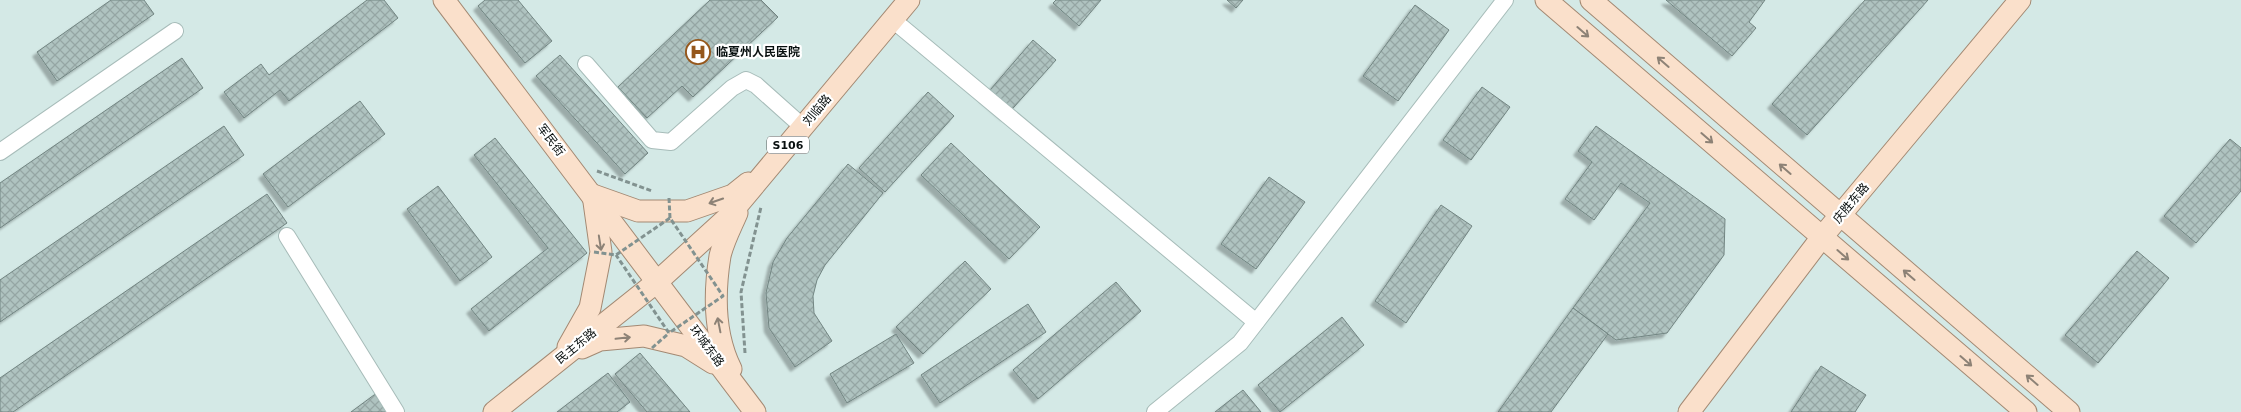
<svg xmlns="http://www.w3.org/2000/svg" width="2241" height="412" font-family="'DejaVu Sans','Noto Sans SC',sans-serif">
<defs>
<pattern id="building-cross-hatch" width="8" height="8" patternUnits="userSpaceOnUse" patternTransform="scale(1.25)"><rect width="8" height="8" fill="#afc3c0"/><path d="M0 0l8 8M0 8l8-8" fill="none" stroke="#95a6a4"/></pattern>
<filter id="shadow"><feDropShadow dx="-4.5" dy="4.5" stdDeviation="1" flood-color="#0004"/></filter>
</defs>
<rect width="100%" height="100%" fill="#d4e9e6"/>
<!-- building -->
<g fill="url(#building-cross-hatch)" stroke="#728582" filter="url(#shadow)">
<path d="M111,0H144L154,14L57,81L37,52Z"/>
<path d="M367,0H384L398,18L289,101L280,90L244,118L224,92L261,64L269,75Z"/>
<path d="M485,0H518L552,41L525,63L478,6Z"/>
<path d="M710,0H761L778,17L693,97L682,86L647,118L618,87Z"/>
<path d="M1056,0H1101L1079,26L1053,3Z"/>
<path d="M1227,0H1243L1236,8Z"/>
<path d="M1666,0H1765L1749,22L1756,28L1732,56Z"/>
<path d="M1865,0H1928L1807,135L1772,104Z"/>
<path d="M1415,5L1449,30L1398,101L1363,76Z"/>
<path d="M1033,40L1056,60L1006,116L984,97Z"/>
<path d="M560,55L648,153L625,174L536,76Z"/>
<path d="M182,58L203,88L0,228V183Z"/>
<path d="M1482,87L1510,107L1471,160L1443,140Z"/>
<path d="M928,92L954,116L885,192L859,168Z"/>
<path d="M360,101L385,134L288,207L263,174Z"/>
<path d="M224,126L244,155L0,322V280Z"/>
<path d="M1596,126L1725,219L1724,255L1667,333L1616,340L1573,308L1650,203L1621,183L1594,220L1565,199L1592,162L1578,151Z"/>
<path d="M495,138L587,253L489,331L471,309L548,248L474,155Z"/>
<path d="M2230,139L2241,148V191L2196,243L2164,216Z"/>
<path d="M951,143L1040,227L1009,259L921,175Z"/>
<path d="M848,164L883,193L825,265L817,280L813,296L814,313L832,341L795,367L769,328L766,293L773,262L787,238Z"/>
<path d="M1269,177L1305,202L1256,269L1221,244Z"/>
<path d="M438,186L492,257L460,281L407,209Z"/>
<path d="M267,194L287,223L13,412H0V378Z"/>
<path d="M1441,205L1472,226L1406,323L1375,301Z"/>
<path d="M2137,251L2169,278L2098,363L2065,335Z"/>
<path d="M965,261L991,289L923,354L896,327Z"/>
<path d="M1116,282L1141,311L1038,399L1013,370Z"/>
<path d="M1028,304L1046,332L940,403L921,375Z"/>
<path d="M1573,308L1608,334L1551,412H1498Z"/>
<path d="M1342,317L1364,345L1280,412L1258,385Z"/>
<path d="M896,334L914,363L847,403L830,374Z"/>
<path d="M640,353L690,412H647L615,374Z"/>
<path d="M1821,366L1866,395L1855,412H1791Z"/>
<path d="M608,373L630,402L617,412H557Z"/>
<path d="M1243,390L1261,412H1215Z"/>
<path d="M378,392L393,412H351Z"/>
</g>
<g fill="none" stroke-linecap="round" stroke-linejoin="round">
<defs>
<g id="minor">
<path d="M893,20L1256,322"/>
<path d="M586,64L652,140L671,142L732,88L746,80L756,85L803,127"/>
<path d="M0,152L175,31"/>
<path d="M287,236L396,412"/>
<path d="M1155,412L1240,343L1505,0"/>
</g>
<g id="major">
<path d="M444,0L755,412"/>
<path d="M1546,0L2026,412"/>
<path d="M1591,0L2069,412"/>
<path d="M568,347L590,308L601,252L593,195L638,211H687L733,195L748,183"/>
<path d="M582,348L600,340L644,336L686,346L713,363"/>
<path d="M731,369C714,335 714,293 720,256C723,242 731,227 737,213"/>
<path d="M494,412L658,281L726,219L909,0"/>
<path d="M1689,412L1822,237L2020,0"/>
</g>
</defs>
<!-- minor casing -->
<use href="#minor" stroke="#a7bcb9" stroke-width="18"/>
<!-- major casing -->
<use href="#major" stroke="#a38973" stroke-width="23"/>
<!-- path -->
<g stroke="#829290" stroke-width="3" stroke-dasharray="5 2.5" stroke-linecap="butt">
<path d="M597,171L652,191"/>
<path d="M745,353L741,292L761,207"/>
</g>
<!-- minor -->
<use href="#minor" stroke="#fff" stroke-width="16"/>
<!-- major -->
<use href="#major" stroke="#fae0cb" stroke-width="21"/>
<!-- path-bridge -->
<g stroke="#829290" stroke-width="3" stroke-dasharray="5 2.5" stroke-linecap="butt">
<path d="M669,198L670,218"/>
<path d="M594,252L616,255L670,218L723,296L669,333L616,255"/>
<path d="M652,348L669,333"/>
</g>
</g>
<!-- one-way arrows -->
<defs><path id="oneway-shaft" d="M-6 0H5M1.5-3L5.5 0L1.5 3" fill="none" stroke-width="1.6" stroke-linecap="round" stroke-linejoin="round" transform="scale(1.25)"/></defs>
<g stroke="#8d8276">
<use href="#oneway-shaft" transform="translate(1583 32) rotate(41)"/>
<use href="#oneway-shaft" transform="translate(1663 62) rotate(-139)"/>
<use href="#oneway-shaft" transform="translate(1707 138) rotate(41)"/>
<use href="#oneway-shaft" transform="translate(1785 169) rotate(-139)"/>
<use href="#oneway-shaft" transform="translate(716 201) rotate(161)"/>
<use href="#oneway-shaft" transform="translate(600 243) rotate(81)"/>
<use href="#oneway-shaft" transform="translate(1843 255) rotate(41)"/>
<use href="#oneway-shaft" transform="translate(1909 275) rotate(-139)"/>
<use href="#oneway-shaft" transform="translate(719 325) rotate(-101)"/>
<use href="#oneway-shaft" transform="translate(623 338) rotate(-6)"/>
<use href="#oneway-shaft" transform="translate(1966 361) rotate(41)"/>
<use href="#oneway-shaft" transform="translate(2032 380) rotate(-139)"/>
</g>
<!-- icons -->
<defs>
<symbol id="hospital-ring" viewBox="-11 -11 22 22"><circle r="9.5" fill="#fff" stroke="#95571c" stroke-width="1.5"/><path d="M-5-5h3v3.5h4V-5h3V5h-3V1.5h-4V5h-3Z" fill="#95571c"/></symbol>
</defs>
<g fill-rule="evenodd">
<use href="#hospital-ring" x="684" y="38" width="28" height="28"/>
</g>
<g text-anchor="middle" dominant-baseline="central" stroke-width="4.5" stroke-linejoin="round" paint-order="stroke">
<!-- shield labels -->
<rect fill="#fff" stroke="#525757" stroke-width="1" x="767" y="136.5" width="42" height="17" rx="4"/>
<g font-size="11" font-weight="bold" fill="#080f0f">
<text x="788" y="145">S106</text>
</g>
<!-- poi labels -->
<g font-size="12" font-weight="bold" fill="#080f0f" stroke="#fff" text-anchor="start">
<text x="716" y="52">临夏州人民医院</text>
</g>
<!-- street labels -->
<g font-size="12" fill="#080f0f" stroke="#fff">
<text transform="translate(817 110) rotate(-50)">刘临路</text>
<text transform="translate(551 140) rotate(53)">军民街</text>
<text transform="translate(1851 203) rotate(-50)">庆胜东路</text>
<text transform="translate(576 346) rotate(-39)">民主东路</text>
<text transform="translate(707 346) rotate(53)">环城东路</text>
</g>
</g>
</svg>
